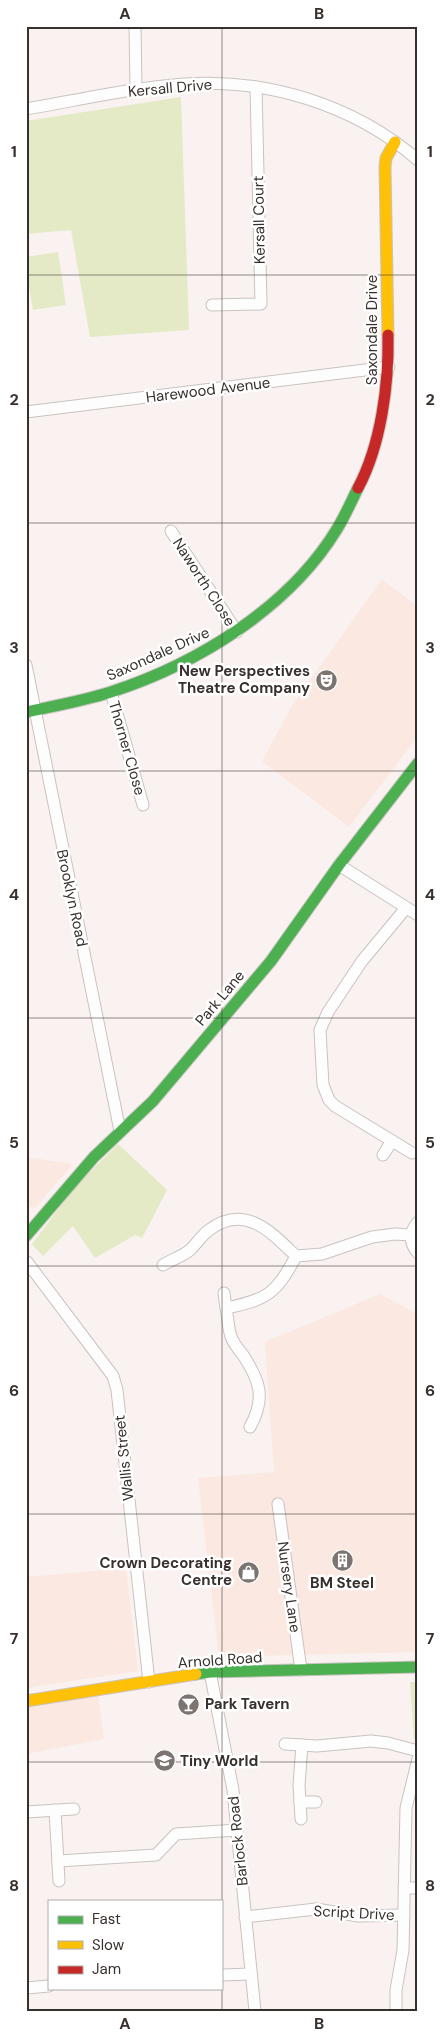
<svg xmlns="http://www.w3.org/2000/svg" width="444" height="2037" font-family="'DM Sans',sans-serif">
<rect width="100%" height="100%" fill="#f9f2f0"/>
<!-- built -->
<g fill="#fbe8e1">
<path d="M382,579L418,607V736L349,827L262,761L292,706Z"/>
<path d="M26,1157L73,1164L35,1208L26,1206Z"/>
<path d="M380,1294L418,1314V1652L219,1657L198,1478L274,1472L265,1342Z"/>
<path d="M126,1568L138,1671L26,1688V1577Z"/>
<path d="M98,1694L104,1739L26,1754V1707Z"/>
</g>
<!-- green -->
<g fill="#e4eac6">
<path d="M181,97L189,330L90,337L71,230L26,234V121Z"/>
<path d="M58,252L66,305L33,310L26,269V257Z"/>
<path d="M118,1144L167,1190L142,1238L135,1235L95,1258L73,1226L43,1256L32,1244L75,1187Z"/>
<path d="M410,1682H418V1740L414,1739Z"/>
</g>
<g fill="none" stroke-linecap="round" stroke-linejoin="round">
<defs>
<g id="street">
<path d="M135,26L136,90"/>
<path d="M26,109C79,100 131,88 184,84C268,78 354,105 418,160"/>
<path d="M212,305L261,304L256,87"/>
<path d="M26,412L389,367"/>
<path d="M171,531L237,632"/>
<path d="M26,665L120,1131"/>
<path d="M111,692L143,805"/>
<path d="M339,865L418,915"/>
<path d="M406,908L362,961L328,1012L320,1030L323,1085L329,1100L335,1106L412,1153"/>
<path d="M383,1155L392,1141"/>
<path d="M418,1222C409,1232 409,1243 418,1253"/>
<path d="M27,1262L113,1376L117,1390L149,1682"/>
<path d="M163,1265C171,1260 183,1256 190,1250C197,1243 202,1235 209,1230C245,1203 271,1232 296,1256L322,1254L372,1237L395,1234L411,1235"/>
<path d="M224,1293L226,1308"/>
<path d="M250,1427C266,1398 260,1381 243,1355C239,1350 234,1344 232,1339C228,1330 228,1317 226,1308C267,1300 277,1293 296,1256"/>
<path d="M278,1504L301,1670"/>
<path d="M210,1672L233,1790L255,2011"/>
<path d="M285,1744L317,1746L371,1741L388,1743L418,1751"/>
<path d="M300,1802H316"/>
<path d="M55,1810L59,1881"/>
<path d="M26,1812L74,1809"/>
<path d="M301,1819L299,1785L302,1745"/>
<path d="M58,1861L156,1855L176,1834L237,1830"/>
<path d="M404,1888H418"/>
<path d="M245,1917L316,1909L359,1916L404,1915"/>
<path d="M221,1975L251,1974"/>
<path d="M26,1988L49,1986"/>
<path d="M396,2011V1990L403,1950L406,1808L418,1759"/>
</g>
<g id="fast">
<path d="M26,712C54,706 83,701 111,692C197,664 289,608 337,529C345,516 351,502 358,488"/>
<path d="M26,1236L94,1157L153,1101L271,961L339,865L418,763"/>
<path d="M196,1674L210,1672L418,1667"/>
</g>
<g id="slow">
<path d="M388,335L385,167L386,158L395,142"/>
<path d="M26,1701L196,1674"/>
</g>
<path id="jam" d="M358,488C381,445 389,384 388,335"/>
</defs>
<!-- street casing -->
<use href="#street" stroke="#c9c3c0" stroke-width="13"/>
<!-- fast casing -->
<use href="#fast" stroke="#c9c3c0" stroke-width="13"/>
<!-- slow casing -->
<use href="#slow" stroke="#c9c3c0" stroke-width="13"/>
<!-- jam casing -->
<use href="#jam" stroke="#c9c3c0" stroke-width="13"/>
<!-- street -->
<use href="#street" stroke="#fefdfd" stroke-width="11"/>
<!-- fast -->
<use href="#fast" stroke="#4caf50" stroke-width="11"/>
<!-- slow -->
<use href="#slow" stroke="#ffc107" stroke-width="11"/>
<!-- jam -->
<use href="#jam" stroke="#c62828" stroke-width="11"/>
</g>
<!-- grid -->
<path fill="none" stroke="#38302d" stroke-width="1" stroke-opacity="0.55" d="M222,26V2011M26,275H418M26,523H418M26,771H418M26,1018H418M26,1266H418M26,1514H418M26,1762H418"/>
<!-- icons -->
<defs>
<symbol id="theatre-disc" viewBox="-11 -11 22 22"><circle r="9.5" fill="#7c7471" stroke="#fff"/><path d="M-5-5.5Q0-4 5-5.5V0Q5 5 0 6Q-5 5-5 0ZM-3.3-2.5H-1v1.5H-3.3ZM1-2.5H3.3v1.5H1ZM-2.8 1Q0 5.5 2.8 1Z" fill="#fff"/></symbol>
<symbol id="building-disc" viewBox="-11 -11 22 22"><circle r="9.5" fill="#7c7471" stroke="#fff"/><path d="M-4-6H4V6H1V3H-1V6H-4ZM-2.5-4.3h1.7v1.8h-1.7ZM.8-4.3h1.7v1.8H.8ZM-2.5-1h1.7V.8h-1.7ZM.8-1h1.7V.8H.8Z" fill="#fff"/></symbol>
<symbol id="shop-disc" viewBox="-11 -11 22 22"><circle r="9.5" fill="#7c7471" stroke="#fff"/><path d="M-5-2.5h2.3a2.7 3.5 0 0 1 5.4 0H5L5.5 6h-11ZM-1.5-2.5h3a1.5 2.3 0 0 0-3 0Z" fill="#fff"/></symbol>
<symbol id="bar-disc" viewBox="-11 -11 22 22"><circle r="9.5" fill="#7c7471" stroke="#fff"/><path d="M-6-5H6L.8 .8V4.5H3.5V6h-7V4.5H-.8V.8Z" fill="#fff"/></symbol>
<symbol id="school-disc" viewBox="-11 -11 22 22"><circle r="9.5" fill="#7c7471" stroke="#fff"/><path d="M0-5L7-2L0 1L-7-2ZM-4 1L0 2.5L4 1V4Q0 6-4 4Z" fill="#fff"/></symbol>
</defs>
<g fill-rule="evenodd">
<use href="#theatre-disc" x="314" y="668" width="25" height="25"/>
<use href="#building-disc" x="330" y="1548" width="25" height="25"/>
<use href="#shop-disc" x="236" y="1560" width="25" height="25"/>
<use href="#bar-disc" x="176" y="1692" width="25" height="25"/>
<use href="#school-disc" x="152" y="1748" width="25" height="25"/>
</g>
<g text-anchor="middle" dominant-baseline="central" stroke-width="5" stroke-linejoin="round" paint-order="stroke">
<!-- street labels -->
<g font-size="15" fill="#38302d" stroke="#fff">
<text transform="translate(170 88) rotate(-5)">Kersall Drive</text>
<text transform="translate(259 220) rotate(-91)">Kersall Court</text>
<text transform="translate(372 330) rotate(-90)">Saxondale Drive</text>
<text transform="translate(208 390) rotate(-7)">Harewood Avenue</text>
<text transform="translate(204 582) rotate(57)">Naworth Close</text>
<text transform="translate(158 654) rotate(-24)">Saxondale Drive</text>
<text transform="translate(127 748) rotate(74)">Thorner Close</text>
<text transform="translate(72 898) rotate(78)">Brooklyn Road</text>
<text transform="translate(220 998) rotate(-50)">Park Lane</text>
<text transform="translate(124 1458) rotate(-96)">Wallis Street</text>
<text transform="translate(289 1587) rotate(82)">Nursery Lane</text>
<text transform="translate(220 1660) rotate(-4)">Arnold Road</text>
<text transform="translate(238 1841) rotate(-96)">Barlock Road</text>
<text transform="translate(354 1913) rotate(3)">Script Drive</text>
</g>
<!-- poi labels -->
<g font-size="15" font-weight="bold" fill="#38302d" stroke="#fff" text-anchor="end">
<text x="310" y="671">New Perspectives<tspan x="310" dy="17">Theatre Company</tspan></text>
<text x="232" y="1563">Crown Decorating<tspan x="232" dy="17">Centre</tspan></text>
<text x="342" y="1583" text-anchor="middle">BM Steel</text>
<text x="205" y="1704" text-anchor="start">Park Tavern</text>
<text x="180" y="1761" text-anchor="start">Tiny World</text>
</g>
</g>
<!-- border -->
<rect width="444" height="2037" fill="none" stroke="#ffffff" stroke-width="55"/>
<!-- legend -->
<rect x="48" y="1900" width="175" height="90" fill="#ffffff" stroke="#afacab"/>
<rect x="58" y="1916" width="25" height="8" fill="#4caf50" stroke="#afacab"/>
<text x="92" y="1924" font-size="15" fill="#38302d">Fast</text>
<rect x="58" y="1941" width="25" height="8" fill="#ffc107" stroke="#afacab"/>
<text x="92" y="1950" font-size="15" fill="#38302d">Slow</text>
<rect x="58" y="1966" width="25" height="8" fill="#c62828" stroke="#afacab"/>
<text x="92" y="1974" font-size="15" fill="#38302d">Jam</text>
<rect x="28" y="28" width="388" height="1982" fill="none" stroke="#38302d" stroke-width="2"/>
<g font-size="16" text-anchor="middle" font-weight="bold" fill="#38302d">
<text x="125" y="19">A</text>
<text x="319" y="19">B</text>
<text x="14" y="157">1</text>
<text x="430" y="157">1</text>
<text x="14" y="405">2</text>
<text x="430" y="405">2</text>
<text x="14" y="653">3</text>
<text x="430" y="653">3</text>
<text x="14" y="900">4</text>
<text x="430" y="900">4</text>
<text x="14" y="1148">5</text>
<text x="430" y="1148">5</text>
<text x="14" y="1396">6</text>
<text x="430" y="1396">6</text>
<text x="14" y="1644">7</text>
<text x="430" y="1644">7</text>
<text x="14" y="1891">8</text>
<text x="430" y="1891">8</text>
<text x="125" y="2029">A</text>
<text x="319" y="2029">B</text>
</g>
</svg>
